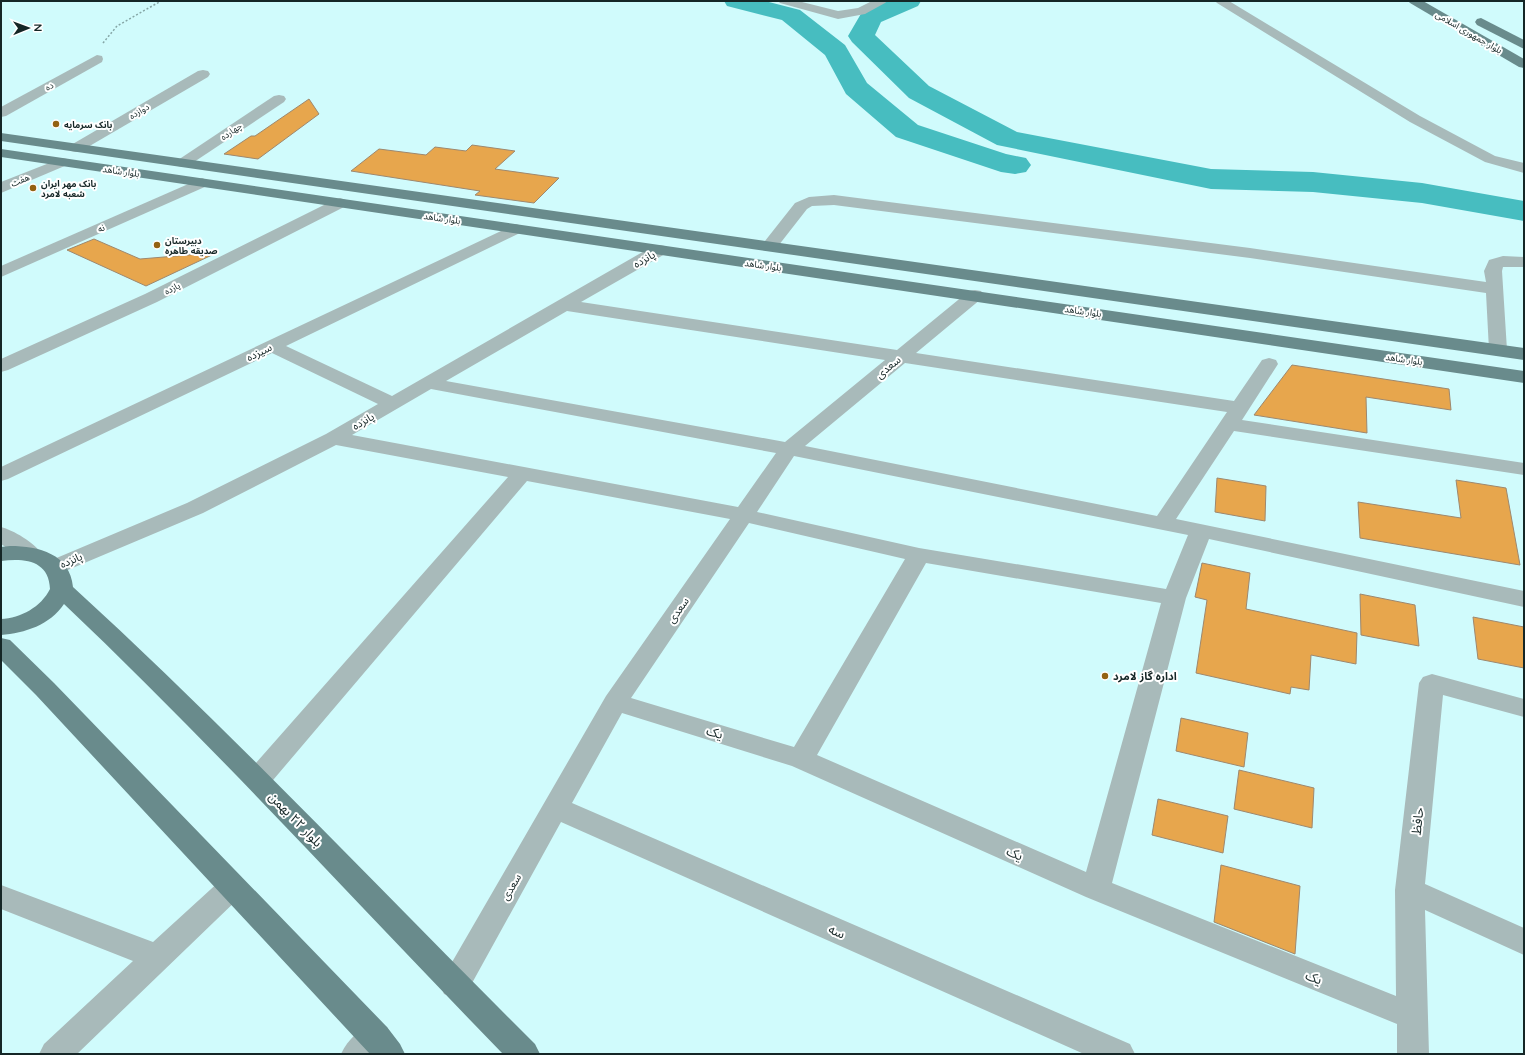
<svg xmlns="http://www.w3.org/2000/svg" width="1525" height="1055" font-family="Quicksand,'Noto Sans Arabic',sans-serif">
<rect width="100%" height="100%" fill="#d0fbfc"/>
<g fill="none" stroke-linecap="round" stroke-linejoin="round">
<!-- river -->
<g fill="#47bdc0" fill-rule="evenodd">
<path d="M724,1H765L800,10L845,45L867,83L918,125L1006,154L1026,158L1031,165L1026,172L1015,174L1001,172L896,137L846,94L825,55L782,20L727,6Z"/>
<path d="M888,1H921L918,6L881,22L875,35L929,86L1017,132L1211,169L1313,172L1422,183L1524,201V221L1422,203L1313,192L1211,189L997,145L909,98L852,42L848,36L862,12Z"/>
</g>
</g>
<!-- building -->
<g fill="#e7a64d" stroke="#9d886f">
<path d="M309,99L319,114L258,159L224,154L251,136H255Z"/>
<path d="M472,145L515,151L495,169L559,178L534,203L475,195L480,191L351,171L379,149L426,155L435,147L466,151Z"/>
<path d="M94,239L140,259L212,253V255L146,286L67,250Z"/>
<path d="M1292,365L1449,389L1451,410L1366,397L1367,433L1254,415Z"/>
<path d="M1217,478L1266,486L1265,521L1215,512Z"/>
<path d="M1456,480L1506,488L1520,565L1360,538L1358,502L1461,518Z"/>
<path d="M1202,563L1250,573L1246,609L1357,633L1356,664L1311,655L1309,690L1291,687L1290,694L1196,673L1207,600L1195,597Z"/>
<path d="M1360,594L1415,605L1419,646L1361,635Z"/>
<path d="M1473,617L1524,627V668L1478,659Z"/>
<path d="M1181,718L1248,733L1244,767L1176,751Z"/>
<path d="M1239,770L1314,788L1312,828L1234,809Z"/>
<path d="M1158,799L1228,816L1223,853L1152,835Z"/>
<path d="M1221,865L1300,886L1295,954L1214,922Z"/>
</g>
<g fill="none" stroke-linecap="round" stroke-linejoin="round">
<!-- path -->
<path stroke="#85a6a6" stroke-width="1.5" stroke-dasharray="2 2" stroke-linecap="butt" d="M103,43L117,26L161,1"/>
<!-- minor -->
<g fill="#a8baba" fill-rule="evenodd">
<path d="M778,1H798L838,11L858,8L872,1H887L885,3L865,14L838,19L780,3Z"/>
<path d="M1215,1H1229L1420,116L1495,156L1524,163V173L1485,162L1410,122L1217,3Z"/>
<path d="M97,55L102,56L103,59L102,62L6,116L1,117V107Z"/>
<path d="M203,70L208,71L210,74L208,77L81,151L76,152L71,151L69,148L71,145L198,71Z"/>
<path d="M279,95L284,96L286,99L284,102L188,166L183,167L178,166L176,163L178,160L274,96Z"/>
<path d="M62,158L67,159L69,162L67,165L1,193V182Z"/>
<path d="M202,178L207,180L210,183L207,186L1,277V266Z"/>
<path d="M834,195L1250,248L1486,282L1484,271L1489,260L1503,256L1524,257V267H1503L1502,271L1507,350L1505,354L1498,356L1491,354L1489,350L1486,293L1250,258L834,205L812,206L807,209L775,250L769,251L763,250L761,246L795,203L809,197Z"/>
<path d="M340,198L346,200L348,203L346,206L157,302L8,370L1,372V359L145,294L334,200Z"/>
<path d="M516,224L522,226L524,229L522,232L286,346L392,396L653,246L659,245L665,246L667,250L665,254L581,302L897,350L969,291L975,290L981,291L984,295L981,299L916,353L1234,401L1262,360L1269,358L1276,360L1278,364L1242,420L1524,463V475L1234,431L1176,519L1524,591V607L1209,539L1186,598L1112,883L1396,996L1395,890L1419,683L1423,677L1432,674L1524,699V717L1443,695L1425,884L1524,928V955L1425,910L1429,1054H1397V1024L1086,897L792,766L622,713L572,803L1130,1044L1135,1054H1084L561,822L466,994L455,998L444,994L440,985L444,976L606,696L730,519L527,481L268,786L258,789L248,786L245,779L248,772L508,477L336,445L203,513L63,572L55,574L47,572L44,567L47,562L187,503L326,434L378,404L272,353L8,479L1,481V467ZM567,311L885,360L785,442L446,381ZM905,363L1227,412L1157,516L805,446ZM431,389L776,453L738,507L352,435ZM794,456L1188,535L1166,589L919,548L757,512ZM749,523L905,559L794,747L631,698ZM926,563L1161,603L1086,872L817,755Z"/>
<path d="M1,527C13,530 35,543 41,553L38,558C23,562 13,552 1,544Z"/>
<path d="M232,875L242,879L246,887L242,895L77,1054H39L44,1044L133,961L1,909V885L153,942L222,879Z"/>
<path d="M376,1023L387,1027L392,1037L387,1047L380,1054H341C348,1039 360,1028 376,1023Z"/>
</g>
<!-- major -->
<g fill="#698b8c" fill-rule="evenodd">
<path d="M1408,1H1423L1524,59V68L1519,67L1410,3Z"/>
<path d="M1481,18L1524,40V49L1477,25L1475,22L1477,19Z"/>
<path d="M1,133L1524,348V360L1,141Z"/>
<path d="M1,149L1524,371V383L1,157Z"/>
<path d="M10,546C39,546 70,554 73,587C233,733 381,891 535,1044L540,1054H503C357,904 216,748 64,604C50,625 25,633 1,635V619C21,618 41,607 50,589C49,560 24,558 1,561V547Z"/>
<path d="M1,638L10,640L54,683L387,1027L400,1044L405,1054H370L36,695L1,660Z"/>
</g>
</g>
<!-- markers -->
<g fill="#936212" stroke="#fff" stroke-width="1.5">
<circle cx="56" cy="124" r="4"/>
<circle cx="33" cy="188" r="4"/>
<circle cx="157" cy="245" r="4"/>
<circle cx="1105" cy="676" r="4"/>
</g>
<g text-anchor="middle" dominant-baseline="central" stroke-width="4" stroke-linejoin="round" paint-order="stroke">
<!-- far-street labels -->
<g font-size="9" fill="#152626" stroke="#fff">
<text transform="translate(1469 32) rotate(30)">بلوار جمهوری اسلامی</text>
<text transform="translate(49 86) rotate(-30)">ده</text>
<text transform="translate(139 111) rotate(-30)">دوازده</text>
<text transform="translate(231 131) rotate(-34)">چهارده</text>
<text transform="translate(121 171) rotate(8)">بلوار شاهد</text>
<text transform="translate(20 180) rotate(-23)">هفت</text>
<text transform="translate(442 218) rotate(8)">بلوار شاهد</text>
<text transform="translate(101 228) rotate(-24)">نه</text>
<text transform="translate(763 265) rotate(8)">بلوار شاهد</text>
<text transform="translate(172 288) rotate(-27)">یازده</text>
<text transform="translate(1083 311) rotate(8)">بلوار شاهد</text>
<text transform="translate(1404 359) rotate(8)">بلوار شاهد</text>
</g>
<!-- far-poi labels -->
<g font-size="9" font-weight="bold" fill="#152626" stroke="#fff" text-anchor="start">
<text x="64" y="124">بانک سرمایه</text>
<text x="41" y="183">بانک مهر ایران<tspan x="41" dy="10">شعبه لامرد</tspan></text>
<text x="165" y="240">دبیرستان<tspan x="165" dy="10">صدیقه طاهره</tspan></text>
</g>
<!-- street labels -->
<g font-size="11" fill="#152626" stroke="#fff">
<text transform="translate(644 259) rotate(-30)">پانزده</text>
<text transform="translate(259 352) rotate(-26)">سیزده</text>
<text transform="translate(888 367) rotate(-40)">سعدی</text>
<text transform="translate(363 421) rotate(-30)">پانزده</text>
<text transform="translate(71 560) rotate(-23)">پانزده</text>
<text transform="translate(678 610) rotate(-55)">سعدی</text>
<text transform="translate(511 887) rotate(-60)">سعدی</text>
</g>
<!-- poi labels -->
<g font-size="11" font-weight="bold" fill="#152626" stroke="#fff" text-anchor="start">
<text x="1113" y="676">اداره گاز لامرد</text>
</g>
<!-- near-street labels -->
<g font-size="13" fill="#152626" stroke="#fff">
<text transform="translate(715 732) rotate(17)">یک</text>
<text transform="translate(296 819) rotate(46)">بلوار ۲۲ بهمن</text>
<text transform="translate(1417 821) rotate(-84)">حافظ</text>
<text transform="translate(1015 853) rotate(24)">یک</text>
<text transform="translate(837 931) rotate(24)">سه</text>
<text transform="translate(1314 977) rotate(22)">یک</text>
</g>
</g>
<!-- border -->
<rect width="1525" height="1055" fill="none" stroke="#152626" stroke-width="4"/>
<!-- north arrow -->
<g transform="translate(28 28) rotate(89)" stroke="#ffffff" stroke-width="3" paint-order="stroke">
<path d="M0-3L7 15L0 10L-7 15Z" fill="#152626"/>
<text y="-6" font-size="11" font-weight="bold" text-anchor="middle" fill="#152626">N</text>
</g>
</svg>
